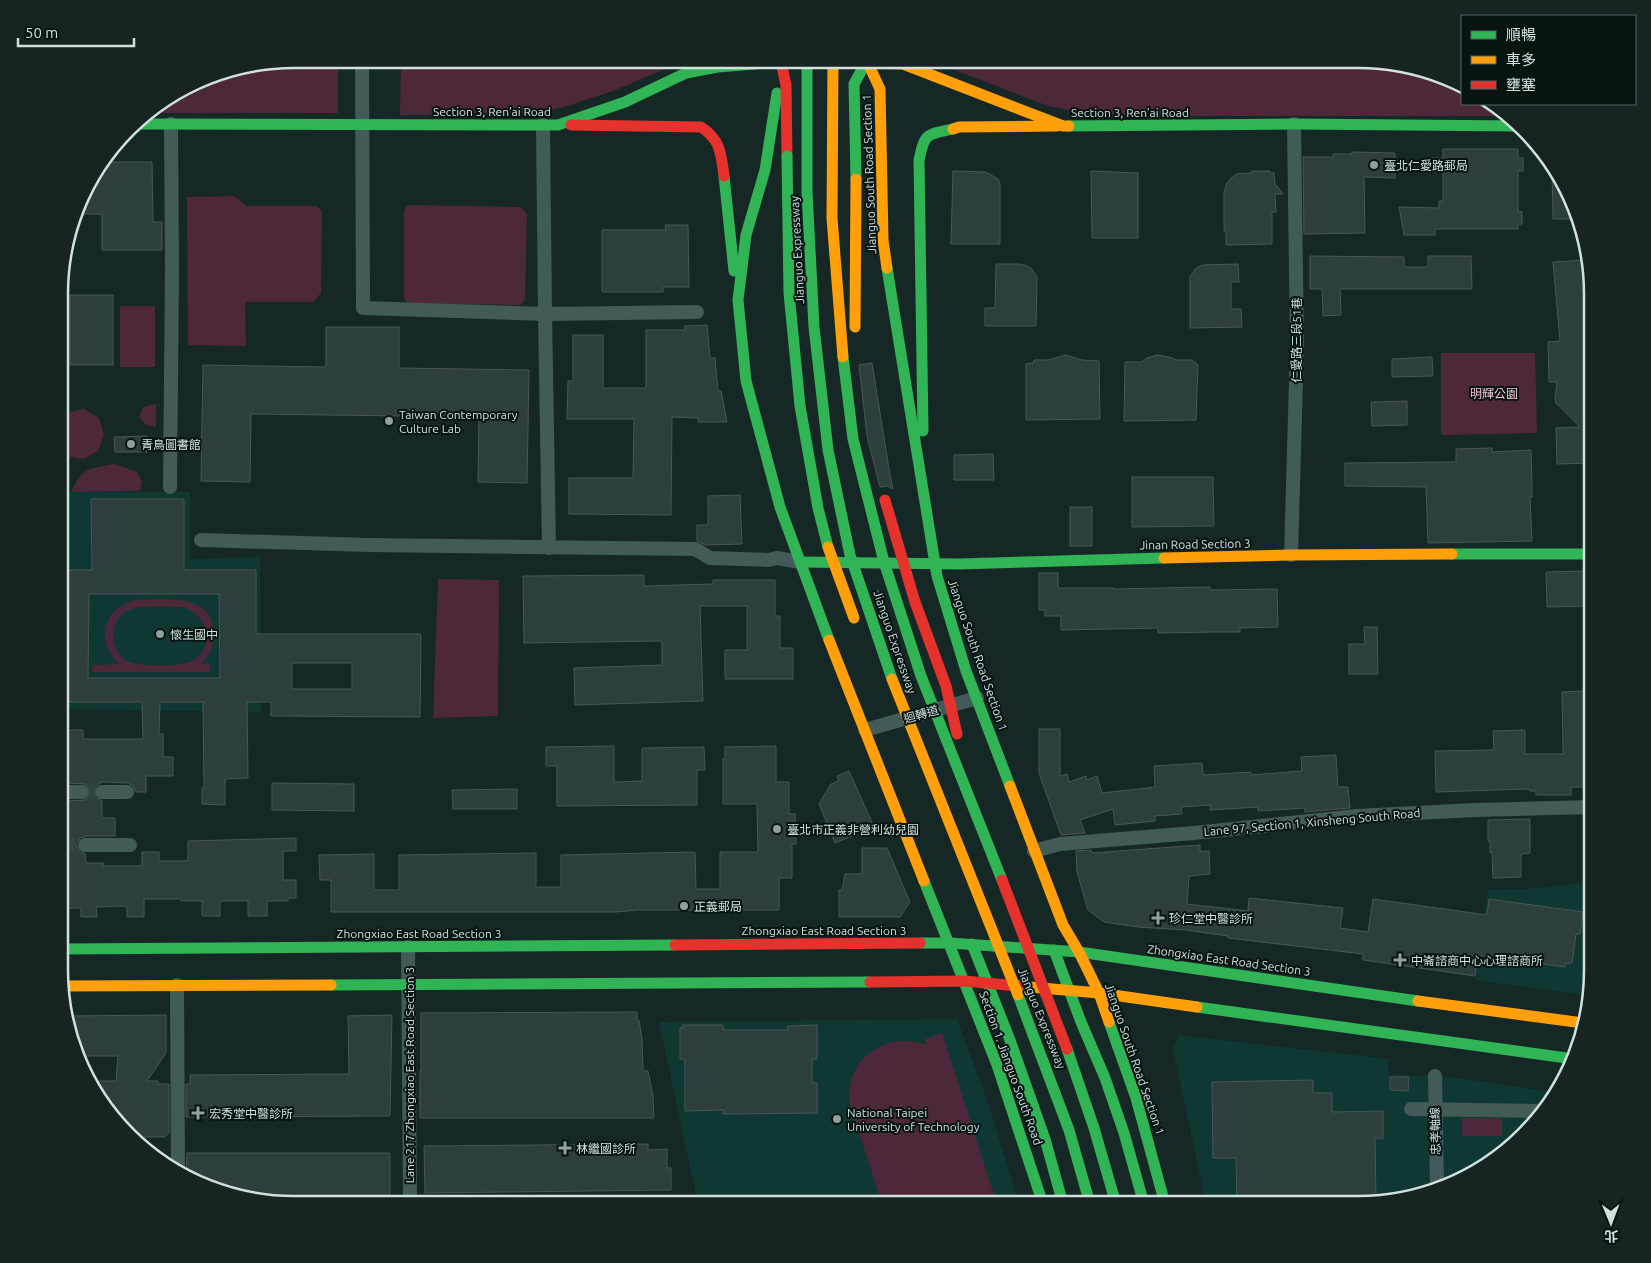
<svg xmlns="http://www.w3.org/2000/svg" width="1651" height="1263" font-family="Ubuntu,'Noto Sans TC',sans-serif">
<rect width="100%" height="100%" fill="#162825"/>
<!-- built -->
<g fill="#103833">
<path d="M60,492H190V559L260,557L261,712L60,709Z"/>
<path d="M1592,882V933L1583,995L1475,980L1488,890L1525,889Z"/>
<path d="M957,1019L986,1097L1019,1204H698L659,1022Z"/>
<path d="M1179,1035L1389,1059L1388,1074L1451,1077L1554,1092L1534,1124L1461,1180L1358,1204H1206L1173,1049Z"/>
</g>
<!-- green -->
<g fill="#4d273a" fill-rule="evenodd">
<path d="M293,59H338V113H145L218,71Z"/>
<path d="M401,59H667V68L613,91L564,107L530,114L400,115Z"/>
<path d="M935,59H1373L1447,76L1462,86V104H1491L1511,116H1131L1092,114L1048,106L934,62Z"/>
<path d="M234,196L246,206H316L322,211L321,293L313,302H245L246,346L188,345L187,197Z"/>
<path d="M407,205L520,207L527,214L525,300L520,305L408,303L404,299V211Z"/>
<rect x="120" y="306" width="35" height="61"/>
<path d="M1441,353H1535L1537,433L1441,435Z"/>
<path d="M156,404V427L146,425L139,417L143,407Z"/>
<path d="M84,409L99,418L104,435L98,451L83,459L66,456L60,449V419L67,412Z"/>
<path d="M115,464L137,472L142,481L140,491L71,492C84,466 88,469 115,464Z"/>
<path d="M438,579L499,580L498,716L433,718Z"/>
<path d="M136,600C164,600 212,592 214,633C215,645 209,656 201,664H209L210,672H92V665L119,664C95,641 103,608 136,600ZM182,607C206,612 217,645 194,660C183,667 151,666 137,664C112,662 104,626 125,612C137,604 167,607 182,607Z"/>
<path d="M942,1033L997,1204H882L850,1104C844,1059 885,1030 927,1045L925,1039Z"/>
<rect x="1462" y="1118" width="40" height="18"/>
</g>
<!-- building -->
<g fill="#2e3e3c" stroke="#495755" fill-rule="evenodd">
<path d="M1443,149H1518V158H1523V171H1518V211L1522,212V224H1518V229H1435V235H1404L1399,207L1439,208V201H1443V172H1432V158H1443Z"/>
<path d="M1352,152L1395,153V178L1364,177L1365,233L1304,234L1303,157H1333V154H1352Z"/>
<path d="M102,162H152L153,222H162V250H102V214H77L90,176Z"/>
<path d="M1552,169L1568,190L1575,219H1553Z"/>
<path d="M953,171L986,172L998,179L1000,185V244H951Z"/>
<path d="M1091,171L1138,173V238H1092Z"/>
<path d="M1252,171H1270V173H1274L1275,184L1283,194H1275L1276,212H1272V244L1226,245V231H1224V193L1227,183L1231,178L1237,174L1252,173Z"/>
<path d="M665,225H688L689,287H663V292H602V230H666Z"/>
<path d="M1310,256L1404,257V267H1428V256H1471L1472,289H1340L1341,315L1323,316L1322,289H1310Z"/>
<path d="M1585,260L1592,293V319L1589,320L1592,401H1587L1586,427H1590L1591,463L1557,464L1556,428L1580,427L1556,403L1555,399L1557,382H1549L1548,342L1560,341L1553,262Z"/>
<path d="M996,264H1019L1027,266L1032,269L1037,277L1036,326H985V308H995Z"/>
<path d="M1238,264L1239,282H1231V309H1241L1242,327L1190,328V277L1195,269L1202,265Z"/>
<rect x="70" y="295" width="43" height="70"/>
<path d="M707,325L710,358H715L718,391H721L727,422H698V418L672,417L671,515L569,514V478H633L634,419H567L568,381H573V335H603V388H646V330H685V326Z"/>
<path d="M326,327H399V368L529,370L527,483L478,482L479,417L251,414L250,482L201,481L203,365L326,367Z"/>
<path d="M1066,355L1082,360L1099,361L1100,419L1026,420V364L1033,363L1034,360H1048Z"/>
<path d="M1157,355L1169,357L1177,360H1192L1198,365L1196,420L1124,421L1125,362H1142L1147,358Z"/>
<path d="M1432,357L1433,376L1392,377V359Z"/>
<path d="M872,363L890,475L893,489L888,486L880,487L867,436L859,365Z"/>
<path d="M1407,401V425L1372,426L1371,402Z"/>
<path d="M147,436V452H115L114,437Z"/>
<path d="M1492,448V452L1531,450L1532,484V497H1530L1532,541L1428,543L1426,487L1345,486V463L1456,462V449Z"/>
<path d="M993,454L994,480H954V455Z"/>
<path d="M1132,477H1213L1214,526L1132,527Z"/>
<path d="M740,495L742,544L705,545L697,541V525H708V496Z"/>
<path d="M91,499H184V570H256V634H421L420,717L271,716V702H247L248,778L225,779V805L202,804V788H204L203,702H160L159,734H163V757H173V776H146V792H136L132,785L127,783L102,782L94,788L95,797L102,801V818H115V836H85L80,838L76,845L80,852L85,854L86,863H103V866H142V852H159V861H185L188,860V841L296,838V851H283V880H296V898H288V901H267V916H248V901H220V916H202V901H181V899H144V917H127V907L123,906L96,907L97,917H81V908H61V898H59V883H61V854L68,850L70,845L66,838L61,836L60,805H67V801L86,800L91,792L90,788L86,784L67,783L66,778H62V774H60V760H64V730H83V739H143L142,702H65V570H92ZM89,594H219L220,678H88ZM292,663H352V689H292Z"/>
<rect x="1070" y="507" width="22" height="39"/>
<path d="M1592,571V606L1547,607L1546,572Z"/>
<path d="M1039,573H1058V588H1114V589L1210,587V590L1277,589L1278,627L1240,628V632H1214L1158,633V628L1061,630V616H1045V610H1039Z"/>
<path d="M644,575V586L713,584V580H775V616H780V648H793V679H725V650H747V606H700L703,701L575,705L574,668L662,665V641L524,643L523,576Z"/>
<path d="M877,590H878L906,676L902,665Z"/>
<path d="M1364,627H1377L1378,674H1349V644H1365Z"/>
<path d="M1585,691L1586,743L1592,742V787H1571V795H1536V791H1530L1529,789L1436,792L1435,751L1494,750L1493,731L1525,730V754H1563L1562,692Z"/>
<path d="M1039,729H1060V776L1067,774L1069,782L1086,776L1087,780L1097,776L1102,793L1155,787L1154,766L1202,763L1203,775L1251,772V775L1302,771L1301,757L1336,755L1338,787H1348L1350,808L1305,812V808L1258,811V807L1210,810V805L1181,807L1182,814L1155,816V821L1115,825L1113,809L1080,820L1085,833L1061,835L1039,773Z"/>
<path d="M614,746V782L642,781V748L704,747L705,770H697V805L557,806V766H546V747Z"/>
<path d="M776,746V782H789V814H795L796,844H792V878H779V910H639L615,912H331V880H320L319,855L374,854V890H399V855L536,853V887H561V855L695,852L696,889H720V852H758L757,804H723V759H725V747Z"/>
<path d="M849,771L874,827L835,843L819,804L831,784L839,781L837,776Z"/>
<path d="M272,783L354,784V811L272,810Z"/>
<path d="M517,789V809H453L452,790Z"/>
<path d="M1530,819V853L1521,854V877L1493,878L1492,852L1490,853V841H1488V820Z"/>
<path d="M1200,845V851H1209L1210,874L1189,876L1187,904L1248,911L1249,898L1343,908L1340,928L1368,932L1373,899L1487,915L1489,899L1583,912L1580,934H1576L1572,963H1566L1565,967L1478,955L1475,976L1363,960V954L1228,938V936L1186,930L1138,927L1104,922L1088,910L1077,872L1076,851L1091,850L1092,853Z"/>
<path d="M862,848H887L910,902L900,917H839V890H842L845,874H862Z"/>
<path d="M637,1012V1020H639L642,1039L643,1071H648L653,1096L654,1118H420V1071H421V1013Z"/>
<path d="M166,1015V1053L147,1081H158V1084H169V1133L164,1137H132L89,1081H116L118,1056H78L68,1016Z"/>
<path d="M392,1015L390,1116L186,1117V1084H190V1075L349,1074L348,1016Z"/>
<path d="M683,1025H723V1030H788V1026L817,1025V1059H812V1083H817V1113L723,1114V1110L685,1111V1059H680V1028H683Z"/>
<path d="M1390,1077H1409L1408,1091L1390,1090Z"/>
<path d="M1313,1080V1093H1332V1112L1383,1111V1139L1375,1138L1376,1200L1358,1204H1237L1236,1158H1213L1212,1082Z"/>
<path d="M648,1144V1150L667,1149V1168H671V1190L425,1193L424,1146Z"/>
<path d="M187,1153H390V1196H243L204,1187L186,1176Z"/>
</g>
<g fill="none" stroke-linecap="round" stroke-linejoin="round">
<!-- street-tunnel -->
<g stroke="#324441" stroke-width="14" stroke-dasharray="14 7" stroke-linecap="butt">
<path d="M82,792H102"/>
<path d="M61,845H85"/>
</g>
<!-- street -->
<g stroke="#425b58" stroke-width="14">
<path d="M362,59L363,308L545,314L697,312"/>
<path d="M543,125L545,314L549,548"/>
<path d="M170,487L172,270L171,124"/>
<path d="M201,540L369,545L695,549L710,558L768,560L777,558L800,562"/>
<path d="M1291,555L1297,347L1294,124"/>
<path d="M865,730L977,698"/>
<path d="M60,792H82"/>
<path d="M102,792H127"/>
<path d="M60,845H61"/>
<path d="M85,845H130"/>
<path d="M1034,851L1060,844L1194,833L1357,816L1475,810L1592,807"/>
<path d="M408,947L410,1204"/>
<path d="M177,985L178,1171"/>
<path d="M1435,1076L1437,1186"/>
<path d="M1411,1109L1541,1111"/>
</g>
<!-- fast -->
<g stroke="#30b455" stroke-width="11">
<path d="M777,93L765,170L746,235L738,300L746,381L780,507L829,640"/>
<path d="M133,124L558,125L625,102L686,73L718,67L781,62H816"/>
<path d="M1069,126L1294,124L1519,126"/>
<path d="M724,176L734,271"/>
<path d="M856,179L854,84L866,62"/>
<path d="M887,268L937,576L966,671L1010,786"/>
<path d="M923,431L919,160C925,132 926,135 953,129"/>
<path d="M1452,554H1592"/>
<path d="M800,562L959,564L1164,558"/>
<path d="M924,881L997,1065L1043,1204"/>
<path d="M920,943H950L1079,952L1418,1001"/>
<path d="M972,944L1010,1040L1045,1139L1063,1204"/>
<path d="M59,949L675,945"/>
<path d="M1054,950L1081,1022L1105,1078L1124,1133L1144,1204"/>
<path d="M331,985L870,982"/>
<path d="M1197,1007L1574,1059"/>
<path d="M1109,1022L1136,1098L1165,1204"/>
</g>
<!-- slow -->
<g stroke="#ff9f0a" stroke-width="11">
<path d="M866,59L880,89L883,240L887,268"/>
<path d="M816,62L903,64L1063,126H1069"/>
<path d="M953,129L959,127L1057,126"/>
<path d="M1164,558L1291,555L1452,554"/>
<path d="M829,640L924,881"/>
<path d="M1010,786L1063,925L1079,952L1099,993L1109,1022"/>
<path d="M59,986L331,985"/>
<path d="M1018,986L1099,993L1197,1007"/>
<path d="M1418,1001L1583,1023"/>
</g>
<!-- jam -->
<g stroke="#e5322d" stroke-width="11">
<path d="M781,62L786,85L787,156"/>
<path d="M571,125L701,127C721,140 721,154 724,176"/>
<path d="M675,945L920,943"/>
<path d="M870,982L965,981L1018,986"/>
</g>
<!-- fast-bridge -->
<g stroke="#30b455" stroke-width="11">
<path d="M807,59V192L814,327L828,450L850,555L892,679"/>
<path d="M787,156L789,293L800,406L818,508L828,547"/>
<path d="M843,357L853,439L884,562L921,676L1002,880"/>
<path d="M1018,995L1069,1130L1090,1204"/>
<path d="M1067,1049L1094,1128L1116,1204"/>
</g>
<!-- slow-bridge -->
<g stroke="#ff9f0a" stroke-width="11">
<path d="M833,59L832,218L843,357"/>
<path d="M855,327L856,179"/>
<path d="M828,547L854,618"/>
<path d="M892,679L1018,995"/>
</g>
<!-- jam-bridge -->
<g stroke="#e5322d" stroke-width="11">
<path d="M885,500L915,602L946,686L957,734"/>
<path d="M1002,880L1067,1049"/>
</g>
</g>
<!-- markers -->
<g fill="#8fa09d" stroke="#071412" stroke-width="2">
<circle cx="1374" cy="165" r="5"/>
<circle cx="389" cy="421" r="5"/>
<circle cx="131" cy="444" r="5"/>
<circle cx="160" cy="634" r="5"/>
<circle cx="777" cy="829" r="5"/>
<circle cx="684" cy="906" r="5"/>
<path d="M1155.5 910.5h5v5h5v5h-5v5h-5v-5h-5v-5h5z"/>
<path d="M1397.5 952.5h5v5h5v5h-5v5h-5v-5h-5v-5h5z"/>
<path d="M195.5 1105.5h5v5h5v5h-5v5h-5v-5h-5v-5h5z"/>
<circle cx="837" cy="1119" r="5"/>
<path d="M562.5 1140.5h5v5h5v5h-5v5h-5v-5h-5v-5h5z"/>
</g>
<g text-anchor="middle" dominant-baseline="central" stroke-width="4" stroke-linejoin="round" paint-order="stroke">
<!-- street labels -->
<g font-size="12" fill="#d0e1de" stroke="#071412">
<text x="492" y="111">Section 3, Ren’ai Road</text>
<text x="1130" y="112">Section 3, Ren’ai Road</text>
<text transform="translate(869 174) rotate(-92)">Jianguo South Road Section 1</text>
<text transform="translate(797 250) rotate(-93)">Jianguo Expressway</text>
<text transform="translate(1296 340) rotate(-90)">仁愛路三段51巷</text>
<text transform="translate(1195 544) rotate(-1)">Jinan Road Section 3</text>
<text transform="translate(895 642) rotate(71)">Jianguo Expressway</text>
<text transform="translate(978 655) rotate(71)">Jianguo South Road Section 1</text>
<text transform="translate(921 714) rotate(-16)">迴轉道</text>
<text transform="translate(1312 822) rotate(-5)">Lane 97, Section 1, Xinsheng South Road</text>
<text x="824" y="930">Zhongxiao East Road Section 3</text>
<text x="419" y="933">Zhongxiao East Road Section 3</text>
<text transform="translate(1229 960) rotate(8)">Zhongxiao East Road Section 3</text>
<text transform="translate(1042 1018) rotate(68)">Jianguo Expressway</text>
<text transform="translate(1135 1059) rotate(71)">Jianguo South Road Section 1</text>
<text transform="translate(1011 1068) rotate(70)">Section 1. Jianguo South Road</text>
<text transform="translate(409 1075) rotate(-90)">Lane 217 Zhongxiao East Road Section 3</text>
<text transform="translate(1435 1131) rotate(-91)">忠孝軸線</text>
</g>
<!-- poi labels -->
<g font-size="12" fill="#d0e1de" stroke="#071412" text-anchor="start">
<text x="1384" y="165">臺北仁愛路郵局</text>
<text x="399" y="414">Taiwan Contemporary<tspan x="399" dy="14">Culture Lab</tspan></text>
<text x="141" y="444">青鳥圖書館</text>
<text x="170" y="634">懷生國中</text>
<text x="787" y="829">臺北市正義非營利幼兒園</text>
<text x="694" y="906">正義郵局</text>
<text x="1169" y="918">珍仁堂中醫診所</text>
<text x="1411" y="960">中崙諮商中心心理諮商所</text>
<text x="847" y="1112">National Taipei<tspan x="847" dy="14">University of Technology</tspan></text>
<text x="209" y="1113">宏秀堂中醫診所</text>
<text x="576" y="1148">林繼國診所</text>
</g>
<!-- park labels -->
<g font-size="12" fill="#f3c4d7" stroke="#071412">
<text x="1494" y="393">明輝公園</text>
</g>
</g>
<!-- crop -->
<path d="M0 0H1651V1263H0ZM294 68H1358A226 226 0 0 1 1584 294V970A226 226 0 0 1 1358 1196H294A226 226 0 0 1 68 970V294A226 226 0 0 1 294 68Z" fill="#172422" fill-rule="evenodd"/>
<path fill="none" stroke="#d0e1de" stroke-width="2.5" d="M294 68H1358A226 226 0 0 1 1584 294V970A226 226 0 0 1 1358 1196H294A226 226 0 0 1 68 970V294A226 226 0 0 1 294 68Z"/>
<!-- legend -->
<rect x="1461" y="15" width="175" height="90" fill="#071412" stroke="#576664"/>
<rect x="1471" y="31" width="25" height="8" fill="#30b455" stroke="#576664"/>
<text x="1506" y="40" font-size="15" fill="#d0e1de">順暢</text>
<rect x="1471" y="56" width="25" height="8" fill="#ff9f0a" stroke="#576664"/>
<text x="1506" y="65" font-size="15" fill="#d0e1de">車多</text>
<rect x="1471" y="81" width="25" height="8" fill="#e5322d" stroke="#576664"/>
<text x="1506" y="90" font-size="15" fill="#d0e1de">壅塞</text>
<!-- north arrow -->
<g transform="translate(1611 1223) rotate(179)" stroke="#071412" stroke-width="4" paint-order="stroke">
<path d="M0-4L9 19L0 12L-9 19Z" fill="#d0e1de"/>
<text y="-8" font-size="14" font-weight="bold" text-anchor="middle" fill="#d0e1de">北</text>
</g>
<!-- scale -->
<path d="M18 38v8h116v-8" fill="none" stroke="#d0e1de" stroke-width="2.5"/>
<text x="25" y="38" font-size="15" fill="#d0e1de" stroke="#071412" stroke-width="4" paint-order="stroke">50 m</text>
</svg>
